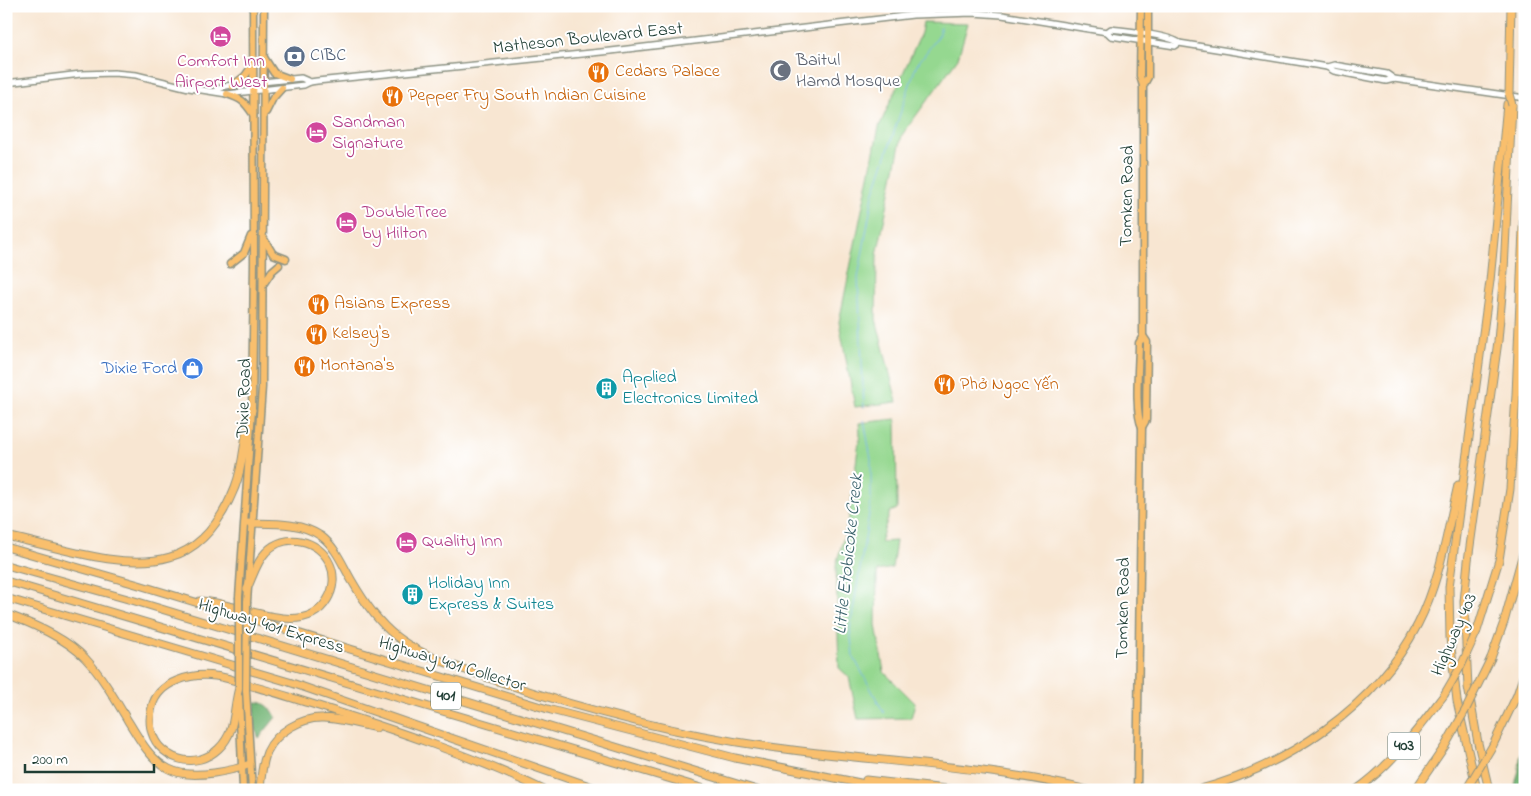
<svg xmlns="http://www.w3.org/2000/svg" width="1531" height="796" font-family="'Indie Flower',sans-serif">
<rect width="100%" height="100%" fill="#fff"/>
<filter id="ink" filterUnits="userSpaceOnUse"><feTurbulence type="fractalNoise" baseFrequency=".02" numOctaves="2"/><feDisplacementMap in="SourceGraphic" scale="10" xChannelSelector="R" yChannelSelector="G"/><feConvolveMatrix kernelMatrix="1 2 1 2 8 2 1 2 1" color-interpolation-filters="sRGB"/></filter>
<filter id="wash" filterUnits="userSpaceOnUse"><feTurbulence type="fractalNoise" baseFrequency=".0096" numOctaves="4" result="noise"/><feDisplacementMap in="SourceGraphic" scale="20" xChannelSelector="R" yChannelSelector="G"/><feGaussianBlur stdDeviation="1.12" result="paint"/><feColorMatrix in="noise" values="0 0 0 0 0 0 0 0 0 0 0 0 0 0 0 0 0 1.4 0 .05"/><feComposite in="paint" operator="in"/></filter>
<g filter="url(#wash)">
<rect width="100%" height="100%" fill="#f8e6d2"/>
<!-- green -->
<g fill="#95d890" stroke="#5a8a62">
<path d="M923,22L968,23L958,58L902,135L877,255L876,319L897,402L855,407L839,322L879,127L921,33Z"/>
<path d="M896,419L897,509L890,512L880,542L896,541L892,568L877,571L876,625L884,672L915,703L911,718L858,719L849,677L839,668L836,565L849,518L860,433L859,423Z"/>
</g>
<!-- forest -->
<g fill="#78b87a" stroke="#4c7a57">
<path d="M256,702C266,702 272,709 276,717L259,738C254,729 253,713 256,702Z"/>
<path d="M1524,744L1525,790H1515C1515,780 1518,777 1519,769C1520,758 1520,755 1524,744Z"/>
</g>
<g fill="none" stroke-linecap="round" stroke-linejoin="round">
<!-- stream -->
<g stroke="#79b7ec" stroke-width="1">
<path d="M864,407L858,278L873,195L916,66L940,34V27"/>
<path d="M864,420L871,459V502L850,629L853,656L884,713"/>
</g>
</g>
</g>
<g filter="url(#ink)">
<g fill="none" stroke-linecap="round" stroke-linejoin="round">
<defs>
<g id="minor">
<path d="M1107,32L1111,29C1126,31 1170,35 1179,43L1309,64L1327,67L1334,65L1387,74L1394,79"/>
<path d="M1327,67L1334,71L1386,81L1394,79L1525,98"/>
<path d="M6,83L81,74L114,73L136,75L189,88L227,94L304,85L310,82L317,81L611,51L913,15L973,13L1002,15L1107,32L1111,36L1175,46L1179,43"/>
<path d="M215,91L225,86L301,78L310,82"/>
</g>
<g id="major">
<path d="M265,59L274,73L290,79"/>
<path d="M232,86L245,76L252,66"/>
<path d="M1143,86L1148,77V6"/>
<path d="M227,94C242,99 244,101 253,114"/>
<path d="M266,112L273,98L282,88"/>
<path d="M264,239L273,254L286,259"/>
<path d="M230,264L244,253L251,236"/>
<path d="M264,283L272,271L279,265"/>
<path d="M1142,427L1146,420L1147,342L1143,336"/>
<path d="M239,597L252,410L254,262L253,6"/>
<path d="M247,602L262,387L264,6"/>
<path d="M246,690L252,790"/>
<path d="M239,697L243,790"/>
<path d="M1137,790L1142,427C1134,411 1139,363 1139,343L1143,336V86L1140,76L1141,6"/>
</g>
<g id="highway">
<path d="M1509,94L1511,6"/>
<path d="M245,523C270,524 299,521 321,536C336,547 343,566 352,581C382,633 404,648 460,668C558,703 660,731 763,746C871,762 981,764 1088,790"/>
<path d="M6,536C54,546 122,571 170,557C203,548 223,517 235,487C245,462 243,435 252,410"/>
<path d="M6,547L139,585L551,710L735,758L895,790"/>
<path d="M6,565L135,601L757,790"/>
<path d="M6,581L708,790"/>
<path d="M6,598L289,682L601,790"/>
<path d="M200,601C237,601 303,641 327,600C334,589 335,575 330,564C319,539 285,532 266,552C257,561 253,576 247,589"/>
<path d="M6,614C31,623 67,639 85,658C102,676 115,699 128,721C139,738 150,760 169,769C183,776 199,775 214,773C227,771 239,769 250,764"/>
<path d="M1477,631L1499,560L1510,489L1516,395L1525,183"/>
<path d="M1491,658L1504,622L1525,546"/>
<path d="M239,688C235,701 235,716 231,729C220,761 183,772 159,746C150,735 148,720 152,707C158,681 192,673 215,676C226,677 237,681 248,685C268,690 289,697 309,703C389,728 468,754 544,790"/>
<path d="M1493,745L1517,695L1525,671"/>
<path d="M866,780L955,790"/>
<path d="M260,790C261,777 262,764 267,752C276,732 302,717 323,718C338,718 362,725 376,728"/>
<path d="M1197,790C1286,767 1376,707 1418,624C1440,581 1447,532 1458,485"/>
<path d="M1356,790C1392,765 1418,729 1444,695"/>
<path d="M1415,790L1445,746"/>
<path d="M1477,790L1457,701L1450,638L1449,587L1490,281L1507,104"/>
<path d="M1489,790L1478,743L1468,687L1464,602L1468,561L1498,341L1504,271L1512,105"/>
</g>
</defs>
<!-- minor casing -->
<use href="#minor" stroke="#8c9283" stroke-width="8"/>
<!-- major casing -->
<use href="#major" stroke="#8c9283" stroke-width="9"/>
<!-- highway casing -->
<use href="#highway" stroke="#8c9283" stroke-width="9"/>
<!-- minor -->
<use href="#minor" stroke="#fff" stroke-width="5"/>
<!-- major -->
<use href="#major" stroke="#f9bf6d" stroke-width="6"/>
<!-- highway -->
<use href="#highway" stroke="#f9bf6d" stroke-width="7"/>
<defs>
<g id="major-bridge">
<path d="M239,688V597"/>
<path d="M246,690L247,602"/>
</g>
<g id="highway-bridge">
<path d="M1509,94L1512,105"/>
<path d="M1444,695L1461,666L1477,631"/>
<path d="M1445,746L1466,709L1491,658"/>
<path d="M1466,790L1493,745"/>
</g>
</defs>
<!-- major-bridge casing -->
<use href="#major-bridge" stroke="#8c9283" stroke-width="9" stroke-linecap="butt"/>
<!-- highway-bridge casing -->
<use href="#highway-bridge" stroke="#8c9283" stroke-width="9" stroke-linecap="butt"/>
<!-- major-bridge -->
<use href="#major-bridge" stroke="#f9bf6d" stroke-width="6"/>
<!-- highway-bridge -->
<use href="#highway-bridge" stroke="#f9bf6d" stroke-width="7"/>
</g>
</g>
<!-- icons -->
<defs>
<symbol id="hotel-disc" viewBox="-11 -11 22 22"><circle r="9.5" fill="#d1479c" stroke="#fff"/><path d="M-6-4.5h1.5V1H6V5H4.5V3h-9V5H-6ZM-4 0a1.8 1.8 0 1 1 3.6 0ZM.5 0V-2.5h3Q6-2.5 6 0Z" fill="#fff"/></symbol>
<symbol id="bank-disc" viewBox="-11 -11 22 22"><circle r="9.5" fill="#5c6f8a" stroke="#fff"/><path d="M-6-4H6V4H-6ZM0-2.3a2.3 2.3 0 1 0 0 4.6a2.3 2.3 0 1 0 0-4.6Z" fill="#fff"/></symbol>
<symbol id="mosque-disc" viewBox="-11 -11 22 22"><circle r="9.5" fill="#6b7280" stroke="#fff"/><path d="M3.5-4.9A6 6 0 1 0 3.5 4.9A5 5 0 1 1 3.5-4.9Z" fill="#fff"/></symbol>
<symbol id="restaurant-disc" viewBox="-11 -11 22 22"><circle r="9.5" fill="#e8710a" stroke="#fff"/><path d="M-5-6h1v4h1v-4h1v4h1v-4h1v5L-1.5 .5V6h-2V.5L-5-1ZM5-6V6H3V1.5H1.5Q1.5-4 5-6Z" fill="#fff"/></symbol>
<symbol id="shop-disc" viewBox="-11 -11 22 22"><circle r="9.5" fill="#3f7fe0" stroke="#fff"/><path d="M-5-2.5h2.3a2.7 3.5 0 0 1 5.4 0H5L5.5 6h-11ZM-1.5-2.5h3a1.5 2.3 0 0 0-3 0Z" fill="#fff"/></symbol>
<symbol id="building-disc" viewBox="-11 -11 22 22"><circle r="9.5" fill="#0f9aa8" stroke="#fff"/><path d="M-4-6H4V6H1V3H-1V6H-4ZM-2.5-4.3h1.7v1.8h-1.7ZM.8-4.3h1.7v1.8H.8ZM-2.5-1h1.7V.8h-1.7ZM.8-1h1.7V.8H.8Z" fill="#fff"/></symbol>
</defs>
<g fill-rule="evenodd">
<use href="#hotel-disc" x="208" y="24" width="25" height="25"/>
<use href="#bank-disc" x="282" y="44" width="25" height="25"/>
<use href="#mosque-disc" x="768" y="58" width="25" height="25"/>
<use href="#restaurant-disc" x="586" y="60" width="25" height="25"/>
<use href="#restaurant-disc" x="380" y="84" width="25" height="25"/>
<use href="#hotel-disc" x="304" y="120" width="25" height="25"/>
<use href="#hotel-disc" x="334" y="210" width="25" height="25"/>
<use href="#restaurant-disc" x="306" y="292" width="25" height="25"/>
<use href="#restaurant-disc" x="304" y="322" width="25" height="25"/>
<use href="#restaurant-disc" x="292" y="354" width="25" height="25"/>
<use href="#shop-disc" x="180" y="356" width="25" height="25"/>
<use href="#restaurant-disc" x="932" y="372" width="25" height="25"/>
<use href="#building-disc" x="594" y="376" width="25" height="25"/>
<use href="#hotel-disc" x="394" y="530" width="25" height="25"/>
<use href="#building-disc" x="400" y="582" width="25" height="25"/>
</g>
<g text-anchor="middle" dominant-baseline="central" stroke-width="4" stroke-linejoin="round" paint-order="stroke">
<!-- shield labels -->
<g fill="#fff" stroke="#627771" stroke-width="1">
<rect x="431" y="682.5" width="30" height="27" rx="4"/>
<rect x="1388" y="732.5" width="32" height="27" rx="4"/>
</g>
<g font-size="16" font-weight="bold" fill="#1f3d34">
<text x="446" y="696">401</text>
<text x="1404" y="746">403</text>
</g>
<!-- street labels -->
<g font-size="18" fill="#1f3d34" stroke="#fff">
<text transform="translate(588 39) rotate(-6)">Matheson Boulevard East</text>
<text transform="translate(1128 196) rotate(-89)">Tomken Road</text>
<text transform="translate(245 398) rotate(-88)">Dixie Road</text>
<text transform="translate(1124 608) rotate(-89)">Tomken Road</text>
<text transform="translate(271 627) rotate(17)">Highway 401 Express</text>
<text transform="translate(1455 635) rotate(-66)">Highway 403</text>
<text transform="translate(452 665) rotate(17)">Highway 401 Collector</text>
</g>
<!-- service labels -->
<g font-size="18" fill="#4e5e75" stroke="#fff" text-anchor="start">
<text x="310" y="56">CIBC</text>
</g>
<!-- worship labels -->
<g font-size="18" fill="#5b616d" stroke="#fff" text-anchor="start">
<text x="796" y="61">Baitul<tspan x="796" dy="21">Hamd Mosque</tspan></text>
</g>
<!-- hotel labels -->
<g font-size="18" fill="#b23c85" stroke="#fff" text-anchor="start">
<text x="221" y="62" text-anchor="middle">Comfort Inn<tspan x="221" dy="21">Airport West</tspan></text>
<text x="332" y="123">Sandman<tspan x="332" dy="21">Signature</tspan></text>
<text x="362" y="213">DoubleTree<tspan x="362" dy="21">by Hilton</tspan></text>
<text x="422" y="542">Quality Inn</text>
</g>
<!-- food labels -->
<g font-size="18" fill="#c56008" stroke="#fff" text-anchor="start">
<text x="615" y="72">Cedars Palace</text>
<text x="408" y="96">Pepper Fry South Indian Cuisine</text>
<text x="334" y="304">Asians Express</text>
<text x="332" y="334">Kelsey's</text>
<text x="320" y="366">Montana's</text>
<text x="960" y="385">Phở Ngọc Yến</text>
</g>
<!-- shop labels -->
<g font-size="18" fill="#366cbe" stroke="#fff" text-anchor="end">
<text x="177" y="369">Dixie Ford</text>
</g>
<!-- culture labels -->
<g font-size="18" fill="#0d838f" stroke="#fff" text-anchor="start">
<text x="622" y="378">Applied<tspan x="622" dy="21">Electronics Limited</tspan></text>
<text x="428" y="584">Holiday Inn<tspan x="428" dy="21">Express &amp; Suites</tspan></text>
</g>
<!-- water labels -->
<g font-size="19" font-style="italic" fill="#3a626b" stroke="#fff">
<text transform="translate(849 554) rotate(-84)">Little Etobicoke Creek</text>
</g>
</g>
<!-- margin -->
<rect width="1531" height="796" fill="none" stroke="#fff" stroke-width="25"/>
<!-- scale -->
<path d="M25 764v8h129v-8" fill="none" stroke="#1f3d34" stroke-width="2.5"/>
<text x="32" y="764" font-size="15" fill="#1f3d34" stroke="#ffffff" stroke-width="4" paint-order="stroke">200 m</text>
</svg>
